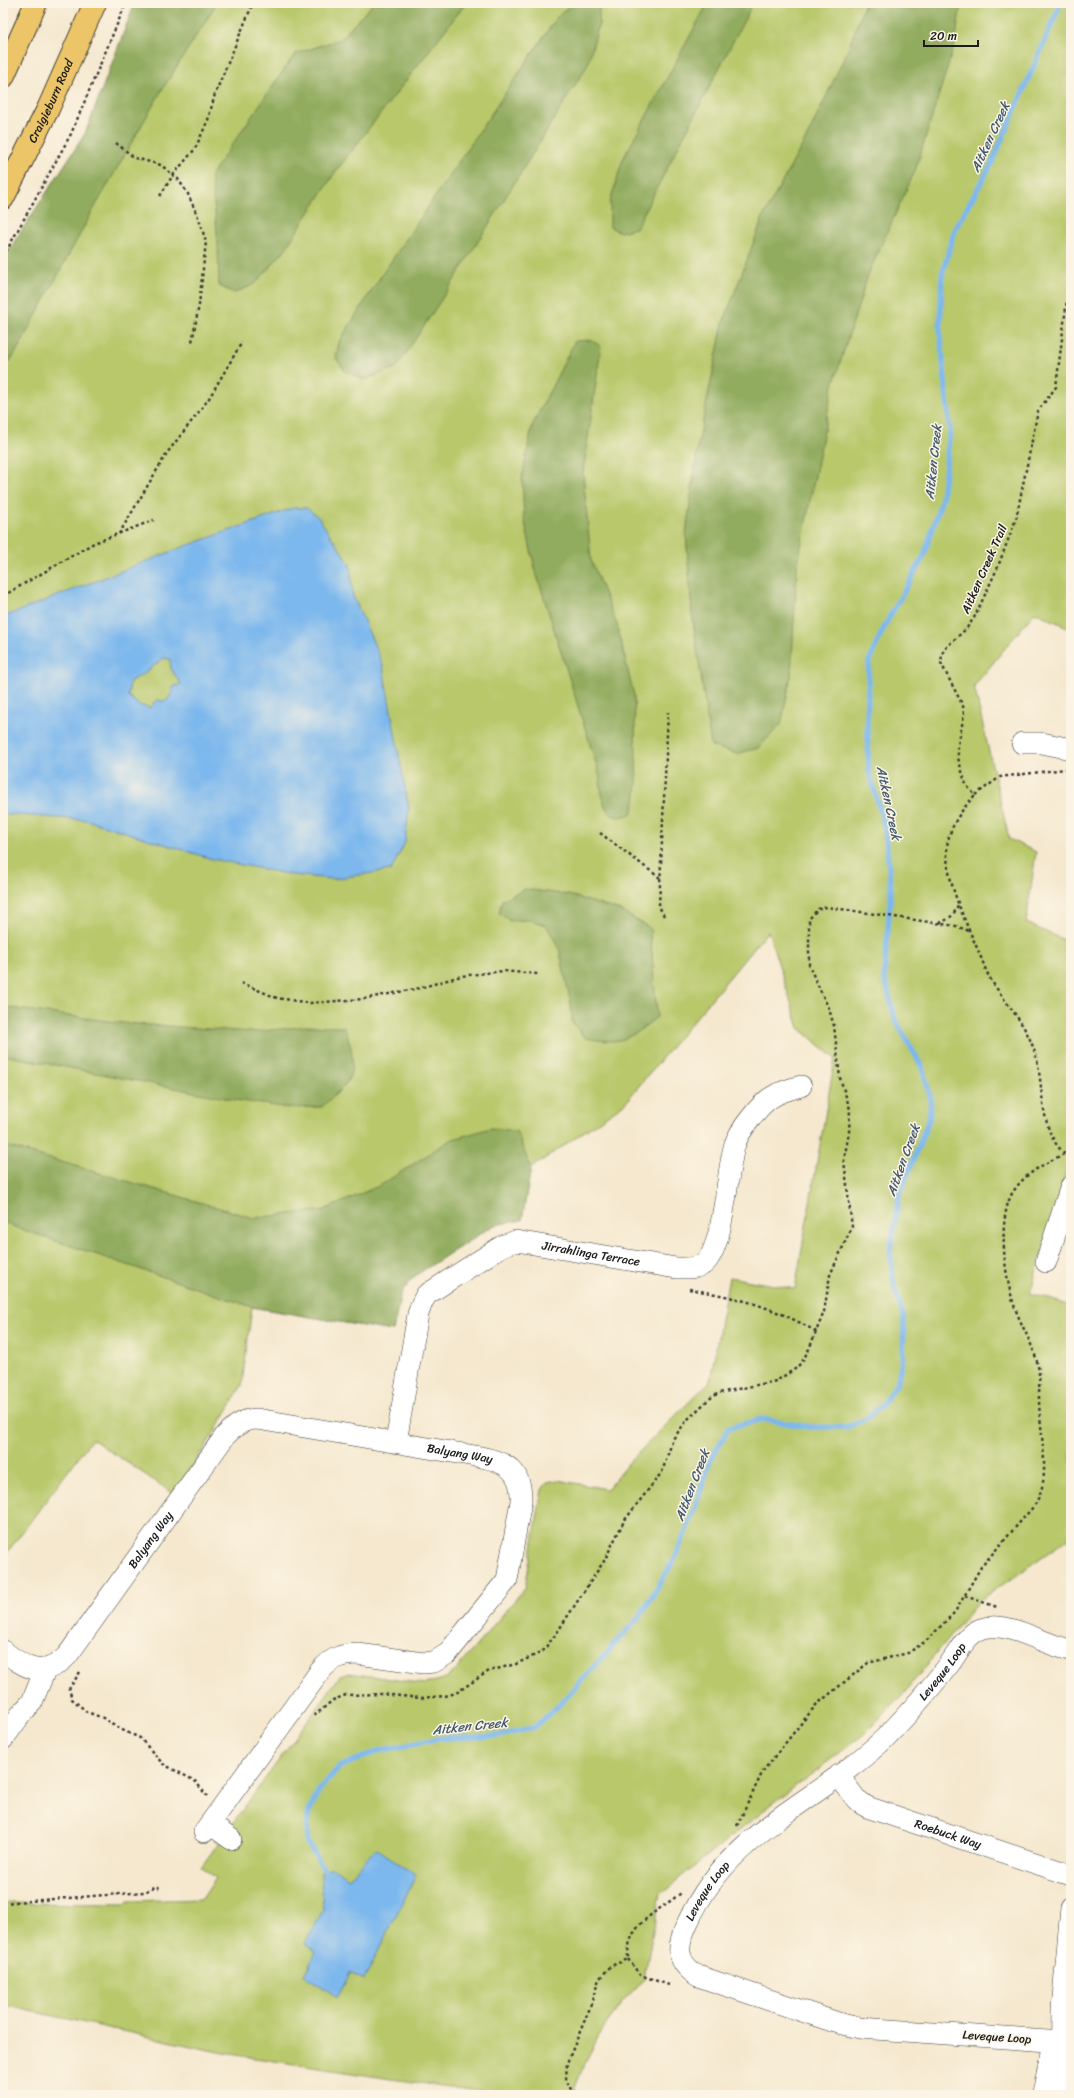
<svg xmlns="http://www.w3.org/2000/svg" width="1074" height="2098" font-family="Sriracha,sans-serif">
<rect width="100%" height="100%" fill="#fcf5e5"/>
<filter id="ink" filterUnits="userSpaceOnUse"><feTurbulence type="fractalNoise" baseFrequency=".025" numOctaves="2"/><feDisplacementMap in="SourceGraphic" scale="8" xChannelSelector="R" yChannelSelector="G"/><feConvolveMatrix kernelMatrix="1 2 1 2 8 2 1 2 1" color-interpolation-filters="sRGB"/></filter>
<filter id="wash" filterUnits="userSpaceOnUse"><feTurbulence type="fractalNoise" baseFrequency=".012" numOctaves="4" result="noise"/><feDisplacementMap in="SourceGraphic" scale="16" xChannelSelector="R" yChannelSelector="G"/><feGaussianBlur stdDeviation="0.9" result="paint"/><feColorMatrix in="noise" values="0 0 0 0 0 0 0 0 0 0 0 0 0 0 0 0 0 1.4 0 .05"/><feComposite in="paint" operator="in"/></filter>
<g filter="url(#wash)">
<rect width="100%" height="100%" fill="#f5e8cf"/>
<!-- green -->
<path fill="#b8c86a" stroke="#6a7243" d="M135,3H1071V629L1035,612L974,686L1009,839L1036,852L1026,923L1071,943V1155L1030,1293L1071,1306V1533L1069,1538L978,1602L905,1692L863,1735L755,1817L660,1894L644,1979L621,2004L600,2033L581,2072L572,2095H507L384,2078L223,2053L3,2005V1903L125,1904L128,1901L202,1899L216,1878L201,1867L340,1676L349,1673L425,1684L446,1678L454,1672L525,1588L542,1490L547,1482L557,1480L607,1489L631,1460L710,1381L729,1277L795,1289L835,1058L799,1028L768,931L624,1104L531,1168L522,1220C513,1220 504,1222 495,1225C479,1232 416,1271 406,1285C397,1298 396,1316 393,1331L252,1307L242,1385L216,1430L174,1494L92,1439L3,1558V259L85,134Z"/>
<!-- forest -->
<g fill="#92ac5e" stroke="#57643d">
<path d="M135,3H217L160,93L92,212L15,354L3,370V259L85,134Z"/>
<path d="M374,3H466L336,171L284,251L255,284L234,293L219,286L218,243L211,175L295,54L340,39Z"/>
<path d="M573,3H599V24L587,66L456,277L397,367L364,380L345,371L336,358L339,342L377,282L557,17Z"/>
<path d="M708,3H753L636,228L620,232L610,227V202L623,159Z"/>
<path d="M865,3H961L955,43L915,171L869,272L833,385L797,567L791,676L781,725L758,748L736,754L711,746L692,614L686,534L698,444L723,323L764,215L809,133L847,52Z"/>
<path d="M592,340L601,347L583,473L591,560L617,625L634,696L637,783L635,803L632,813C602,829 602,793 599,773L535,569L524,518L522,478L532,426L575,341Z"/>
<path d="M525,889L569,895L621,911L650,928L657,1017C627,1040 624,1045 585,1038L572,1022L571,1005L559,948L546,925L530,920L510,921L499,913L502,900Z"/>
<path d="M3,1007L123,1023L253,1032L307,1026L344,1027C351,1043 357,1066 347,1082C341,1091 329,1099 322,1107L288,1108L236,1100L3,1055Z"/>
<path d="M491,1128L516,1131L531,1168L522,1220L494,1225L413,1277L401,1294L393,1331L252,1307L3,1223V1145L254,1218L324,1210L381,1185L450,1140Z"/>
</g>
<!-- water -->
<g fill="#7bb7ed" stroke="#4c6a84" fill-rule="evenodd">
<path d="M293,508H307L318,517L350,564L353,596L382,662L409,809L405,843L391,870L333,879L292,875L212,859L86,820L3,814V617L180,548ZM164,658L170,659L171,669L181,684L172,687V693L166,701L156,700L150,708L139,705L128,696L130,681L142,675Z"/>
<path d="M376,1848L416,1875L364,1980L350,1973L337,1997L305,1975L316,1951L305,1944L323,1910L321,1872L332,1867L349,1878Z"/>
</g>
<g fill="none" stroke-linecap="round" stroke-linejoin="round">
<!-- stream -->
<path stroke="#7bb7ed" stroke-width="5.5" d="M327,1875L307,1841L308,1814L319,1790L339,1767L378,1751L442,1738L499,1736L535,1727L560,1704L640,1616L674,1560L693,1514L710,1461L729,1428L762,1419L810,1427H847L867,1418L882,1405L897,1383L903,1356L904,1319L894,1286L890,1251L899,1197L929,1119L931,1099L922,1067L895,1019L884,976L891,890L885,828L869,771L867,718L869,661L885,625L924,556L942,498L950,430L940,330L942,275L955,229L992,163L1061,3"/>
</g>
</g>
<g filter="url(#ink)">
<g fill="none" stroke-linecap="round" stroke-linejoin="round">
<defs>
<g id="minor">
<path d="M1022,743H1042L1071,749"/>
<path d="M1046,1262L1071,1186"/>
<path id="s1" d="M396,1442L418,1314L422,1303L426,1295L502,1246L516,1241L676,1268C685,1268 694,1269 702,1265C725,1251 726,1170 735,1144C739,1131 761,1103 772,1097C781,1091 791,1089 801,1086"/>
<path id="s2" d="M3,1651C26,1668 43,1680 67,1656L225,1436C235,1426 243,1419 257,1419L481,1457C508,1462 522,1472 521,1501L507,1580L447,1654L434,1662L424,1663L358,1654C341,1654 332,1658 321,1670L204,1832"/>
<path d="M3,1739L22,1713L32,1702L45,1670"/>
<path id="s3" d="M838,1775L856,1799L867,1807L1071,1875"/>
<path d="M210,1824L231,1839"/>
<path id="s4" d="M1062,2042L860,2028L841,2024L698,1976C674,1961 677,1945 688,1922C729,1831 816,1803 884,1739C907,1716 928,1691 948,1666C957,1655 966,1634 981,1629C1007,1619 1045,1646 1071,1650"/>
<path d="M1044,2095L1052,2052"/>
<path d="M1061,2095L1062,2009L1071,1908"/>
</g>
<g id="major">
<path d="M3,77L36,3"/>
<path id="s5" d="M3,198L48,109L95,3"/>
</g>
</defs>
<!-- minor casing -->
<use href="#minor" stroke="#3d3b37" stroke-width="22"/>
<!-- major casing -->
<use href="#major" stroke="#3d3b37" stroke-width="24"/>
<!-- path -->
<g stroke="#3d3b37" stroke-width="2.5" stroke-dasharray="3 3" stroke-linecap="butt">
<path d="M116,143L135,158L161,165L178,179L188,194L199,219L206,242L199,305L192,342"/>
<path d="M160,196L173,175L195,149L208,120L215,94L253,3"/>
<path d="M3,257L71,134L126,3"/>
<path d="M1071,267L1056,387L1038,411L1016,519L997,569L974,618L966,629L944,649L942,655L941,663L945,671L963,706L964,715L958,745V758L966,785L975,795C962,809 947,830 947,850C946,882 965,920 977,948C983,961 986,974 995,986C1009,1007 1026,1025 1034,1050C1046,1084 1036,1137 1071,1158"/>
<path d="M119,534L167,453L208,400L242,342"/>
<path d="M3,596L94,543L154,520"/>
<path d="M975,795L1000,777L1065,769"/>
<path d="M600,833L660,878"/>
<path d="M664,916L659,906L668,712"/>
<path d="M939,923C950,919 954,915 958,905"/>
<path d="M241,983L277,998L310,1003L363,999L420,988L461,976L503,971L538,974"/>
<path d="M689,1289C740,1298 772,1306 817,1332"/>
<path d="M965,1596L997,1607"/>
<path d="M80,1672L69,1689L72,1699L87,1712L103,1718L118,1728L140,1738L163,1764L195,1781L207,1796"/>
<path d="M314,1716L333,1700L346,1695L382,1694L420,1698L445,1696L456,1693L489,1671L516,1664L542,1652L556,1634L604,1561L624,1521L662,1472L673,1439L687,1420L709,1399L719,1393L776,1381L795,1369L802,1362L809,1349L824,1312L830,1275L852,1227L844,1160L849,1132L850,1109L840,1078L834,1026L829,1009L809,966V919L818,909L827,907L956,926L969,931"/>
<path d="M737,1826L763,1771L816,1705L868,1663L908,1653L926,1641L955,1612L981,1567L1034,1506C1048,1484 1044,1460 1042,1436C1041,1424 1039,1411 1039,1399C1039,1388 1040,1377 1038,1366C1034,1347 1024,1331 1017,1313C1005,1284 995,1215 1015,1189C1027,1172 1046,1163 1064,1154"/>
<path d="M3,1903L145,1892L155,1886L160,1888"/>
<path d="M628,1959L640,1975L669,1985"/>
<path d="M582,2095L568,2087L566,2080L567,2063L589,2010L599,1979L611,1966L628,1959C626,1924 656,1913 681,1893"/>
</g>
<!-- minor -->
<use href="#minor" stroke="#fff" stroke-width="21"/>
<!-- major -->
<use href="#major" stroke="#edc569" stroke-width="22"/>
</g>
</g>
<g text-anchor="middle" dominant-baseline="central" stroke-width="3" stroke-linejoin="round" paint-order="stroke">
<!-- street labels -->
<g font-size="12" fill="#1c1c1c" stroke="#fcf5e5">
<text stroke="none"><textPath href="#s5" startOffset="108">Craigieburn Road</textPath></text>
<text transform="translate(984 569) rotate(-66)">Aitken Creek Trail</text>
<text stroke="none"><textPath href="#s1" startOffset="332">Jirrahlinga Terrace</textPath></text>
<text stroke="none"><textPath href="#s2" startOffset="587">Balyang Way</textPath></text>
<text stroke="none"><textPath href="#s2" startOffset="216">Balyang Way</textPath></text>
<text stroke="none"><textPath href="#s4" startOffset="796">Leveque Loop</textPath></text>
<text stroke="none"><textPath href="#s3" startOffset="129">Roebuck Way</textPath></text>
<text stroke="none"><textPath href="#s4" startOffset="472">Leveque Loop</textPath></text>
<text transform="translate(997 2037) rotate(4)">Leveque Loop</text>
</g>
<!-- water labels -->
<g font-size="13" font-style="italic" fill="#425a70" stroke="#fcf5e5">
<text transform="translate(990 137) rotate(-65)">Aitken Creek</text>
<text transform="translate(933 462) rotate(-84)">Aitken Creek</text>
<text transform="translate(889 803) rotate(78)">Aitken Creek</text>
<text transform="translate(903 1160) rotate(-70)">Aitken Creek</text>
<text transform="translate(692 1485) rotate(-69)">Aitken Creek</text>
<text transform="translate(470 1726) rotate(-6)">Aitken Creek</text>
</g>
</g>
<!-- margin -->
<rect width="1074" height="2098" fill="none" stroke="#fcf5e5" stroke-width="16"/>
<!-- scale -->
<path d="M924 40v6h54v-6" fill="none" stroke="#1c1c1c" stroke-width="2"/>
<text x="930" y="40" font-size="12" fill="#1c1c1c" stroke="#fcf5e5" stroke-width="3" paint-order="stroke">20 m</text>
</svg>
